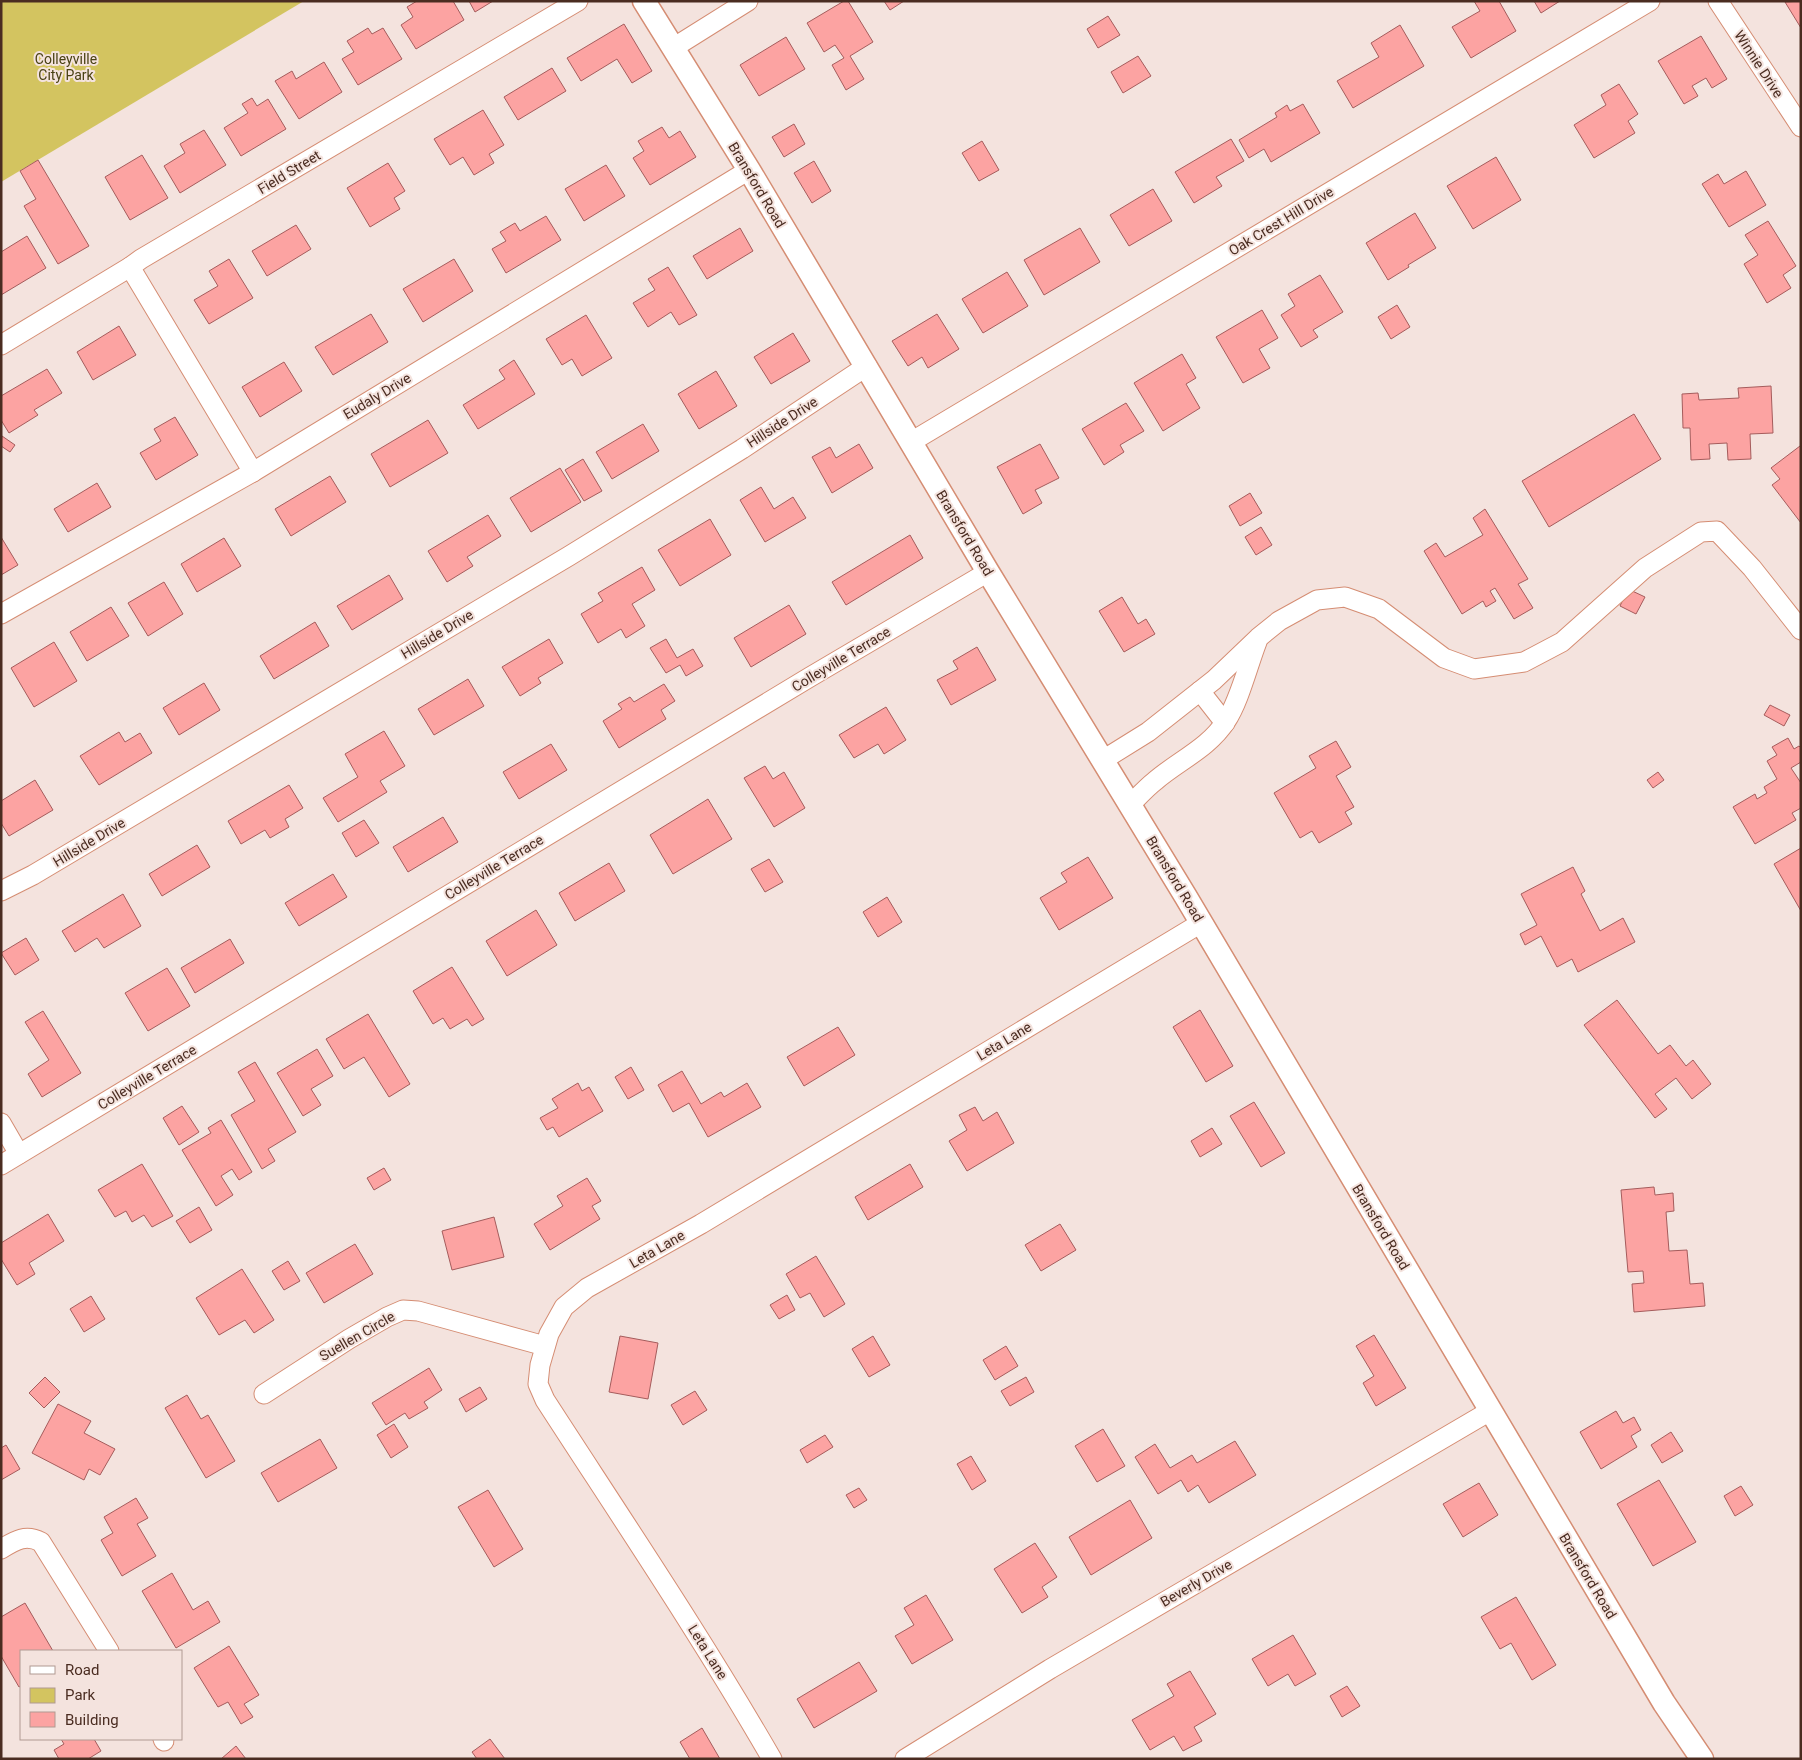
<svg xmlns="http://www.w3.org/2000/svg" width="1802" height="1760" font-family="Roboto,sans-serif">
<rect width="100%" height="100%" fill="#f4e3de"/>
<!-- green -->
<path fill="#d3c460" d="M1,1H304L1,182Z"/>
<!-- building -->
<g fill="#fca3a2" stroke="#a55c5c">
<path d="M417,1H453L464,20L416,49L401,25L413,17L407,7Z"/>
<path d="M469,1H493L475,12Z"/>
<path d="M844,1H848L873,42L850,56L864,79L846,90L832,65L844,58L835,45L824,52L807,23Z"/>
<path d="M884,1H904L890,10Z"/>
<path d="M1474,1H1499L1516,31L1471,58L1452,27L1480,11Z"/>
<path d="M1534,1H1560L1541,13Z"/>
<path d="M1801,1V28L1785,2Z"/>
<path d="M1108,16L1120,35L1098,48L1087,29Z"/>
<path d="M624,24L652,71L632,83L617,59L581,81L567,58Z"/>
<path d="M1400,25L1424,66L1353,108L1337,81L1379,57L1371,43Z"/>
<path d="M368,28L372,34L383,28L402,59L358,85L342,59L354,52L347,41Z"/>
<path d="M1701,36L1727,79L1712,88L1706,78L1692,86L1698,96L1684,104L1658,61Z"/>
<path d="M786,37L805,69L759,96L740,65Z"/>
<path d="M1138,56L1151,76L1123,93L1111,72Z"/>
<path d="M324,62L342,92L299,119L275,81L292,71L296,79Z"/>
<path d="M552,68L566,91L518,120L504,97Z"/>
<path d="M1619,84L1638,114L1628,121L1635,133L1594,158L1574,125L1606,105L1601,95Z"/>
<path d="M252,98L257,106L268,99L286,129L241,156L224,128L248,113L242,104Z"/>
<path d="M1303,104L1320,133L1271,162L1264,149L1249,158L1239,140L1277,117L1275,113L1287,105L1290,111Z"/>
<path d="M483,110L504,145L489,154L494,163L474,175L463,157L450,165L434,139Z"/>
<path d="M794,124L805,144L784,157L772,137Z"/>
<path d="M662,127L669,138L680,131L696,157L650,185L633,158L644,151L638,141Z"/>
<path d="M204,130L226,165L180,193L164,166L185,153L180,144Z"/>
<path d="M1231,139L1244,161L1216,177L1222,186L1194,203L1175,172Z"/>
<path d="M982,141L999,170L979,181L962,153Z"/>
<path d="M142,155L168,198L130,220L105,177Z"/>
<path d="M1496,157L1521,200L1473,229L1447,186Z"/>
<path d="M38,160L89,246L58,264L24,206L36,199L20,171Z"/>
<path d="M814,161L831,191L812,203L794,173Z"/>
<path d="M388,163L405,191L394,198L400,209L370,227L347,188Z"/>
<path d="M606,165L625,196L584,221L565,189Z"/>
<path d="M1746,171L1766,205L1729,227L1702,184L1718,174L1724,184Z"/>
<path d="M1153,189L1172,221L1129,246L1110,215Z"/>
<path d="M1415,213L1436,248L1408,265L1409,267L1388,280L1366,243Z"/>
<path d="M546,216L561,240L506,273L492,249L506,241L500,232L515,223L520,231Z"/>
<path d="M1768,221L1796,266L1783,275L1791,288L1767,303L1744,264L1758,255L1745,235Z"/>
<path d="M296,225L311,249L267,276L252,251Z"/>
<path d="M740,228L753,251L707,279L693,256Z"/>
<path d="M1080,228L1100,262L1044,295L1024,260Z"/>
<path d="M27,236L46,268L1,295V252Z"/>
<path d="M229,259L253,298L209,324L194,300L218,286L209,271Z"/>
<path d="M454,259L473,291L423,322L403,289Z"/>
<path d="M668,267L697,315L679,325L671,312L648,327L633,303L655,290L648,279Z"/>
<path d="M1007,272L1028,306L983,333L962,299Z"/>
<path d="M1320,275L1343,312L1313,330L1318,337L1301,347L1281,315L1295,306L1288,294Z"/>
<path d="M1397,305L1410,327L1391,339L1378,317Z"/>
<path d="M1262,310L1278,338L1259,349L1270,368L1243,383L1216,337Z"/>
<path d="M371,314L388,342L333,375L315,347Z"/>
<path d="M937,314L959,349L928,368L922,357L908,366L892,341Z"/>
<path d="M586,315L612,358L582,376L572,359L562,365L546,339Z"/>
<path d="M119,326L136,355L93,380L77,352Z"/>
<path d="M793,333L810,361L771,384L754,357Z"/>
<path d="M1182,354L1196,378L1186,384L1200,408L1163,431L1134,383Z"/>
<path d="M514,360L535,394L478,429L463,405L505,379L499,370Z"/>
<path d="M284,362L302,391L260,417L242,387Z"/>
<path d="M47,369L62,393L34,410L38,415L9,433L1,420V396Z"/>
<path d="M716,371L737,406L699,429L678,394Z"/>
<path d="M1771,386L1773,433L1750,434L1751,459L1728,460L1727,443L1709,444L1710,459L1691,460L1690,428H1683L1682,394L1698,393L1699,400L1739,398L1738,388Z"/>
<path d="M1126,403L1144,431L1120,445L1124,452L1104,465L1082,429Z"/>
<path d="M1634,414L1661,459L1549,527L1522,481Z"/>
<path d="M175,417L198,455L156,480L140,453L161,441L154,429Z"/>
<path d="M428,420L448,453L390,487L371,454Z"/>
<path d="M643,424L659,451L612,479L596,452Z"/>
<path d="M2,436L15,445L10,452L1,446Z"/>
<path d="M859,444L873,468L832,493L812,457L830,447L836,458Z"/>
<path d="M1040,444L1059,478L1035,490L1042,503L1023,514L997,467Z"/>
<path d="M1800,446L1801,447V523L1772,485L1780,479L1771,468Z"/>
<path d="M583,459L602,491L584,501L565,470Z"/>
<path d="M560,468L581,502L531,532L510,498Z"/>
<path d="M330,476L346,502L291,536L275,509Z"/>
<path d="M97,483L111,507L68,532L54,509Z"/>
<path d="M761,487L774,509L793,497L806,518L765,542L740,500Z"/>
<path d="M1250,493L1262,513L1240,526L1229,506Z"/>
<path d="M1485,509L1528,579L1518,584L1533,608L1514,619L1495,588L1490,591L1496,601L1486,607L1483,601L1462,614L1424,551L1436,543L1445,557L1483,535L1473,518Z"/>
<path d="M488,515L501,536L467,557L473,566L447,582L428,551Z"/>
<path d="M710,519L731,555L680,586L658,550Z"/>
<path d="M1261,527L1272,545L1256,555L1245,537Z"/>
<path d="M910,535L923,558L846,605L832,582Z"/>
<path d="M1,537L18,565L1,575Z"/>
<path d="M224,538L241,566L197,592L181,564Z"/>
<path d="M642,567L655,590L632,604L645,626L626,638L621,629L598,643L581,614L603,601L598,593Z"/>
<path d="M389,575L403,599L352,630L337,606Z"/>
<path d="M164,582L183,614L148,636L128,603Z"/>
<path d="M1628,589L1645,597L1636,614L1620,606Z"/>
<path d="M1122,597L1138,624L1146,619L1155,634L1124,652L1099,611Z"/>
<path d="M789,605L806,634L751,667L734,638Z"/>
<path d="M111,607L129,636L87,661L70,632Z"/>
<path d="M315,622L329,646L274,679L260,656Z"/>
<path d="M549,639L563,663L538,678L541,683L520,696L502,667Z"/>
<path d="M666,639L677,658L693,649L703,666L686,676L680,665L666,673L650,648Z"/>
<path d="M54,642L77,681L34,707L11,668Z"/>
<path d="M977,647L996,680L951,705L937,680L958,669L953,661Z"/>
<path d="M468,679L484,706L434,735L418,709Z"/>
<path d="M204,683L220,710L179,735L163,708Z"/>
<path d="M664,684L675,701L661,710L666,719L619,748L603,721L622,709L618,704L630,697L634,702Z"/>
<path d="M1770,705L1790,715L1784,726L1764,715Z"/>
<path d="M886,707L906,740L884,754L878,744L854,758L839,735Z"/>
<path d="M384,731L405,766L380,781L387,792L338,822L323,798L358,777L345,754Z"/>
<path d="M119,732L125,742L140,733L152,753L99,785L80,756Z"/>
<path d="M1788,738L1794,749L1799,746L1801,748V762L1791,768L1801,783V808L1792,813L1796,820L1755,844L1733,807L1755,794L1757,799L1767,793L1764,787L1777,779L1767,761L1777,755L1772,747Z"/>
<path d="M1336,741L1351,767L1336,776L1354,807L1345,812L1352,824L1319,843L1312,831L1300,838L1274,793L1316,768L1309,756Z"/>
<path d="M551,744L567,770L519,799L503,772Z"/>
<path d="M765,766L773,779L784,772L805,808L774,827L744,778Z"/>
<path d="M1658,772L1664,780L1653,788L1647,780Z"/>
<path d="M35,780L53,810L9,836L1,823V801Z"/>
<path d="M289,785L303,808L285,819L289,827L270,838L265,830L241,844L228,821Z"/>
<path d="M708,799L732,839L673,874L650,835Z"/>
<path d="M443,817L458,842L408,872L393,847Z"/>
<path d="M364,820L379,843L356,857L342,833Z"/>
<path d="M197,845L210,867L162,896L149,874Z"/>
<path d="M1801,848V911L1774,864Z"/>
<path d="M1088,857L1113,898L1059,930L1040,898L1067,882L1061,873Z"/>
<path d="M769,859L783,882L765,892L751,869Z"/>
<path d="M609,863L625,891L575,921L559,893Z"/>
<path d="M1573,867L1585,891L1581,894L1600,931L1623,918L1635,942L1578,972L1572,959L1557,967L1541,936L1525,945L1520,934L1537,925L1521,894Z"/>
<path d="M333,874L347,897L299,926L285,903Z"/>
<path d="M123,894L141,926L104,948L97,938L75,952L62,931Z"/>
<path d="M887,897L902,922L878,937L863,912Z"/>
<path d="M536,910L557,945L507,976L486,941Z"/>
<path d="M26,938L39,960L15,975L1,953Z"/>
<path d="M230,939L244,963L195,993L181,968Z"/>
<path d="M452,967L484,1019L472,1026L467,1019L450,1029L443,1018L433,1024L413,991Z"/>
<path d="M167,968L190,1006L148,1031L125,993Z"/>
<path d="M1617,1000L1658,1054L1670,1045L1686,1066L1693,1060L1711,1084L1692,1099L1676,1078L1655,1094L1667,1109L1655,1118L1584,1025Z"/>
<path d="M1200,1010L1233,1066L1206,1082L1173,1027Z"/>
<path d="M43,1011L81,1073L42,1097L28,1074L49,1060L25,1022Z"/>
<path d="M368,1014L410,1084L389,1097L364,1057L344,1069L326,1039Z"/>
<path d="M838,1027L855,1055L804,1086L787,1057Z"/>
<path d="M317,1049L333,1076L311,1089L321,1105L303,1116L277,1073Z"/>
<path d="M255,1062L296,1132L268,1149L275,1161L262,1169L231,1115L255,1101L238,1072Z"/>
<path d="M631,1067L644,1090L628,1099L615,1077Z"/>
<path d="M682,1071L701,1104L721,1092L724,1097L747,1083L761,1107L708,1137L689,1103L673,1112L658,1085Z"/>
<path d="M578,1083L582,1091L589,1087L603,1111L559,1137L553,1127L547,1130L540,1118L558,1108L552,1099Z"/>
<path d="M1254,1102L1285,1153L1261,1167L1230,1116Z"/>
<path d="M182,1106L199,1132L179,1145L163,1118Z"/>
<path d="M975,1107L983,1121L997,1112L1014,1143L967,1171L949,1141L967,1130L959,1115Z"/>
<path d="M221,1120L252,1172L239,1180L232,1169L221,1176L233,1195L216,1206L182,1150L211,1133L208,1128Z"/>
<path d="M1212,1128L1222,1144L1200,1157L1191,1141Z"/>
<path d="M142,1164L173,1216L152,1227L144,1215L132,1222L126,1211L115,1217L98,1190Z"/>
<path d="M910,1164L923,1187L868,1220L855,1197Z"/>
<path d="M384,1168L391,1180L374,1190L367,1178Z"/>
<path d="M587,1178L601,1201L592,1206L600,1219L550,1250L534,1224L563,1206L557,1196Z"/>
<path d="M1654,1187L1655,1195L1673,1193L1674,1211L1666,1212L1669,1251L1687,1250L1690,1284L1703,1283L1705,1306L1634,1312L1632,1284L1644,1283L1643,1271L1628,1272L1621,1190Z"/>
<path d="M199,1207L212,1230L190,1243L176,1221Z"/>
<path d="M48,1214L64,1241L29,1263L35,1274L17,1285L1,1259V1243Z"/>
<path d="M494,1217L504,1257L452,1270L442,1231Z"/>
<path d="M1060,1224L1076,1250L1041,1271L1025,1245Z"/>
<path d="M355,1244L373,1274L324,1303L306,1273Z"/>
<path d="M816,1256L845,1304L824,1317L810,1293L800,1298L786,1274Z"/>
<path d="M288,1261L300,1281L284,1290L272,1271Z"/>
<path d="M242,1269L274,1320L254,1333L245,1320L219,1335L196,1298Z"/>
<path d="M787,1295L795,1310L779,1319L770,1305Z"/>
<path d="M91,1296L105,1319L84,1332L70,1309Z"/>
<path d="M1374,1335L1406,1388L1376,1406L1363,1383L1374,1376L1356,1346Z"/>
<path d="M620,1336L658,1343L648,1399L609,1392Z"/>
<path d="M873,1336L890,1365L869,1377L852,1349Z"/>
<path d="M1006,1346L1018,1366L995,1380L983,1360Z"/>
<path d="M429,1368L442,1390L424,1402L428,1408L409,1419L405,1413L386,1425L372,1403Z"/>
<path d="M45,1377L60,1392L44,1408L29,1393Z"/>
<path d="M1026,1377L1034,1392L1010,1406L1001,1391Z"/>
<path d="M480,1387L487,1399L466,1412L459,1399Z"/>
<path d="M695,1391L707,1410L683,1425L671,1405Z"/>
<path d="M187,1395L201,1419L208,1415L235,1461L206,1478L165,1408Z"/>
<path d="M58,1404L91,1421L84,1433L115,1449L100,1475L89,1469L84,1480L32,1453Z"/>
<path d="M1616,1411L1623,1423L1634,1417L1641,1430L1631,1436L1637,1447L1601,1469L1580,1432Z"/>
<path d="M394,1424L408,1447L391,1458L377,1435Z"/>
<path d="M1103,1429L1125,1466L1097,1482L1075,1446Z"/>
<path d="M1671,1432L1683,1451L1662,1463L1651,1445Z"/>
<path d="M825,1435L833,1447L807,1463L800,1450Z"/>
<path d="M320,1439L337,1468L278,1502L261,1473Z"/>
<path d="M1235,1441L1256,1475L1209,1503L1198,1485L1188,1492L1181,1480L1158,1494L1135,1457L1155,1444L1170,1468L1192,1455L1197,1463Z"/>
<path d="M6,1445L20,1469L1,1480V1448Z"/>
<path d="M971,1456L986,1481L972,1490L957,1464Z"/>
<path d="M1659,1480L1696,1542L1653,1566L1617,1504Z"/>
<path d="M1479,1483L1498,1515L1463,1537L1443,1504Z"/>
<path d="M1741,1486L1753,1505L1735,1516L1724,1496Z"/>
<path d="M859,1488L867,1500L854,1508L846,1495Z"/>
<path d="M488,1490L523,1549L494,1567L458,1507Z"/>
<path d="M136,1498L148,1518L137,1524L156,1556L122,1576L101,1540L113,1533L104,1517Z"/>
<path d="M1130,1500L1152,1538L1091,1575L1069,1537Z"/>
<path d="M1035,1543L1057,1577L1042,1587L1048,1597L1022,1613L994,1569Z"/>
<path d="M172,1573L193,1610L208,1601L220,1622L176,1648L142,1591Z"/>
<path d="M926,1595L953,1640L912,1664L895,1636L914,1625L904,1608Z"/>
<path d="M1516,1597L1556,1665L1532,1680L1511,1643L1500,1649L1481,1617Z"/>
<path d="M25,1603L53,1651H21V1686L19,1687L1,1656V1617Z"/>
<path d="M1293,1635L1316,1674L1295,1686L1288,1674L1268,1686L1252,1659Z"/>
<path d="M229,1646L259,1695L244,1704L253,1717L241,1724L228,1702L218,1707L194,1668Z"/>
<path d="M859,1662L877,1691L814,1728L797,1699Z"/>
<path d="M1190,1671L1216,1714L1194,1727L1202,1741L1183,1751L1174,1736L1150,1750L1132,1720L1174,1696L1167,1684Z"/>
<path d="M1347,1686L1360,1706L1342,1717L1330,1696Z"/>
<path d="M702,1728L720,1759H690L680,1742Z"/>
<path d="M61,1739H94L101,1751L88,1759H59L54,1750L64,1744Z"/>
<path d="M490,1739L505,1759H477L472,1752Z"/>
<path d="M236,1746L246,1759H221Z"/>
</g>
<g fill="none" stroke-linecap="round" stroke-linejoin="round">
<defs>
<g id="minor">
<path d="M1718,1L1801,127"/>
<path d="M673,48L748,1"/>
<path d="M130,267L253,472"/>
<path d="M1,345L130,267L141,259L578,1"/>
<path d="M911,442L1650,1"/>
<path d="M1,614L253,472L749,170"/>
<path d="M1200,691L1225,723"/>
<path d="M1103,760L1148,732L1214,680L1258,638L1279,621L1317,600L1345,597L1379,609L1444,658L1474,669L1524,662L1562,642L1645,568L1701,532L1717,531L1752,568L1801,630"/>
<path d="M1130,805C1138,797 1146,788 1155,781C1178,761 1209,748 1226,721C1239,702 1248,665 1257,642"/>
<path d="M1,891L33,875L569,556L742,449L867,366"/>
<path d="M1,1123L19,1154"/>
<path d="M1,1165L810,677L988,572"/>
<path d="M264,1394L349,1339L387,1317L403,1310L418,1311L545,1346"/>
<path d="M1,1549C16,1540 26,1534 41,1542L109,1651"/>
<path d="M163,1739L164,1741"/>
<path d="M772,1759C701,1636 622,1519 545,1400L538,1384L540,1365L549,1334L564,1307L587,1288L701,1224L1201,923"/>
<path d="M905,1759L1050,1669L1490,1411"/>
</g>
<path id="tertiary" d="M644,1L749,170L988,572L1186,897L1664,1703L1702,1759"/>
</defs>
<!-- minor casing -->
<use href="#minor" stroke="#d58d73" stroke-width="21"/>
<!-- tertiary casing -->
<use href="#tertiary" stroke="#d58d73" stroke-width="25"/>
<!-- minor -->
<use href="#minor" stroke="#fff" stroke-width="19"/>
<!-- tertiary -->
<use href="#tertiary" stroke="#fff" stroke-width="22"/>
</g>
<g text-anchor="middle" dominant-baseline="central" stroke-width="4" stroke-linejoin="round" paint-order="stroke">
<!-- park labels -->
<g font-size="14" fill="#494113" stroke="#f4e3de">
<text x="66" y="59">Colleyville<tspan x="66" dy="16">City Park</tspan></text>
</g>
<!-- street labels -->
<g font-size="14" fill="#4a2c21" stroke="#f4e3de">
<text transform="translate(1759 64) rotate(57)">Winnie Drive</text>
<text transform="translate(289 172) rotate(-31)">Field Street</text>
<text transform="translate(757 185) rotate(59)">Bransford Road</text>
<text transform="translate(1281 221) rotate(-31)">Oak Crest Hill Drive</text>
<text transform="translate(377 396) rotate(-31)">Eudaly Drive</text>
<text transform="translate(782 422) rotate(-33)">Hillside Drive</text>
<text transform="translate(965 533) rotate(59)">Bransford Road</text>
<text transform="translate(437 634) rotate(-31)">Hillside Drive</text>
<text transform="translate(841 659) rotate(-31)">Colleyville Terrace</text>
<text transform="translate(89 842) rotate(-31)">Hillside Drive</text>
<text transform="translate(494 867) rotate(-31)">Colleyville Terrace</text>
<text transform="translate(1175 879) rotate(59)">Bransford Road</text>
<text transform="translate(1004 1041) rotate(-31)">Leta Lane</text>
<text transform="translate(147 1077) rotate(-31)">Colleyville Terrace</text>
<text transform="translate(1381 1227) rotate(59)">Bransford Road</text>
<text transform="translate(657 1249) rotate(-30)">Leta Lane</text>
<text transform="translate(357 1336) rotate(-30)">Suellen Circle</text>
<text transform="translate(1588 1576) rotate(59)">Bransford Road</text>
<text transform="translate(1196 1583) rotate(-30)">Beverly Drive</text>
<text transform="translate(708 1652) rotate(58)">Leta Lane</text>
</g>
</g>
<!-- border -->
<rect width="1802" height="1760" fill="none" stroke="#4a2c21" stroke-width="5"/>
<!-- legend -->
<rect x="20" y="1650" width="162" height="90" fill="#f4e3de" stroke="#b09a92"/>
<rect x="30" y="1666" width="25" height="8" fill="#ffffff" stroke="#b09a92"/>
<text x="65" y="1675" font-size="15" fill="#4a2c21">Road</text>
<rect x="30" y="1688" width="25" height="15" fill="#d3c460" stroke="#b09a92"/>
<text x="65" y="1700" font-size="15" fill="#4a2c21">Park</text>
<rect x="30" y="1712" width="25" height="15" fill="#fca3a2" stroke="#b09a92"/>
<text x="65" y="1725" font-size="15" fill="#4a2c21">Building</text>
</svg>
